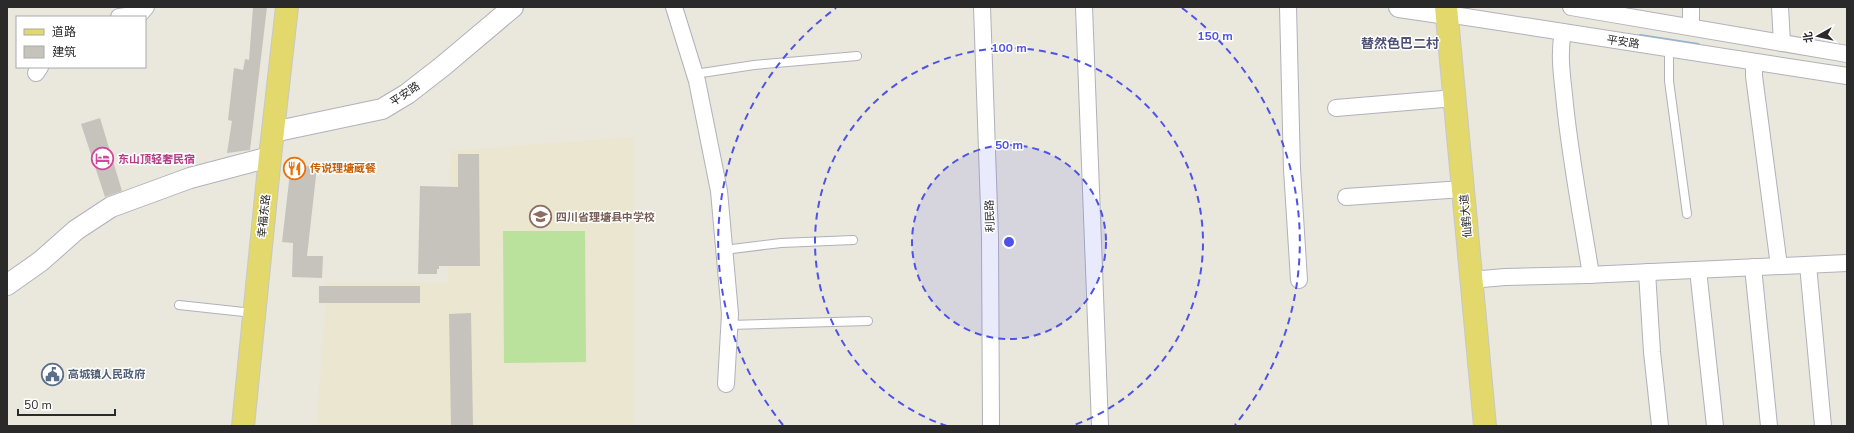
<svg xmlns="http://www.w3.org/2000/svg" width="1854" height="433" font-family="'Nunito Sans','Noto Sans SC',sans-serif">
<rect width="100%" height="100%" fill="#eae7dd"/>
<!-- education -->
<path fill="#eae6cf" d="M633,137V426H317L327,282L448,283L451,151Z"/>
<!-- pitch -->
<path fill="#bae29c" d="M503,231H585L586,362L504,363Z"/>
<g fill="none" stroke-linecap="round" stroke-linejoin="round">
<!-- stream -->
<path stroke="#7bb7e2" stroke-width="4" d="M1640,36L1698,45"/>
</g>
<!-- building -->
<g fill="#c6c3bd">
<path d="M253,7H267L250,150L227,153L232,121L228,120L234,68L243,70L245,59L249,60Z"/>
<path d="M100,118L122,191L105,197L81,124Z"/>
<path d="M458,154H479L480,266H439V269H437V274H418L420,186L458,187Z"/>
<path d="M291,164L317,167L307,256H323L322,278L292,277L293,243L282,242Z"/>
<rect x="319" y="286" width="101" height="17"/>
<path d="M471,313L473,426H451L449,314Z"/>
</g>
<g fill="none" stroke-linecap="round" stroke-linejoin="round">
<defs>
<g id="service">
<path d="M1669,49V81L1687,214"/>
<path d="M695,74L754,65L857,56"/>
<path d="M724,250L781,243L853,240"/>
<path d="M179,305L253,313"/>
<path d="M729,325L868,321"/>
</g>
<g id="minor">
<path d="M674,7L697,81L719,191L730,314L726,384"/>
<path d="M982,7L990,237L991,426"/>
<path d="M1084,7L1100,426"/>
<path d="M1288,7L1292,169L1299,280"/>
<path d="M1571,7L1847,54"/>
<path d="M1780,7L1782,43"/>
<path d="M1447,14L1847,76"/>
<path d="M119,17L140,14L146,7"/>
<path d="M1691,27V7"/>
<path d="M1563,32C1558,57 1563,81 1565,105C1571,162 1582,219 1591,275"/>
<path d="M1754,62V76L1779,266"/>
<path d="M36,73L40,67"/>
<path d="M1336,108L1455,98"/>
<path d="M1346,197L1463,189"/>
<path d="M1808,265L1823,426"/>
<path d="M1753,267L1769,426"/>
<path d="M1698,270L1715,426"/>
<path d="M1647,272L1652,352L1660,426"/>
<path d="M1471,280L1505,277L1587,275L1847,263"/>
</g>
<g id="tertiary">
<path d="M1399,7L1447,14"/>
<path d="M273,132L382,109L407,94L443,66L513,7"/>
<path d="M7,285L41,261L76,230L111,207L190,178L270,157"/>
</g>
<g id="primary">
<path d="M1446,7L1485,426"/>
<path d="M243,426L270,157L287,7"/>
</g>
</defs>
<!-- service casing -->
<use href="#service" stroke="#b1b1bc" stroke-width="10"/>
<!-- minor casing -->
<use href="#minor" stroke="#b1b1bc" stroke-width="18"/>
<!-- tertiary casing -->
<use href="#tertiary" stroke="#b1b1bc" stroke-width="22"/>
<!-- primary casing -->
<use href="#primary" stroke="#c8c8c8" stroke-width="24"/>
<!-- service -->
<use href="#service" stroke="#fff" stroke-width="8"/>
<!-- minor -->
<use href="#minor" stroke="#fff" stroke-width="16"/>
<!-- tertiary -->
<use href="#tertiary" stroke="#fff" stroke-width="20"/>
<!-- primary -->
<use href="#primary" stroke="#e2d86b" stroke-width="22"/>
</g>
<!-- distance rings -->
<circle cx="1009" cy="242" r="97" fill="#4e53e7" fill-opacity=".12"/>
<g fill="none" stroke="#4e53e7" stroke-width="2" stroke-dasharray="7 5">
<circle cx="1009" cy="242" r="97"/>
<path d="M947 426A194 194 0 1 1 1071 426"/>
<path d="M783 425A291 291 0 0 1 836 8M1182 8A291 291 0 0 1 1235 425"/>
</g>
<!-- icons -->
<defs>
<symbol id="hotel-ring" viewBox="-11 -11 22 22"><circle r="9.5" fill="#fff" stroke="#d1479c" stroke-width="1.5"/><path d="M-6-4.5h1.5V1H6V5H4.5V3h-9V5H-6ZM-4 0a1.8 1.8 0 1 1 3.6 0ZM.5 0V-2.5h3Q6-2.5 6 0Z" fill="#d1479c"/></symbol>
<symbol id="restaurant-ring" viewBox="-11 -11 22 22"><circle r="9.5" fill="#fff" stroke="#e8710a" stroke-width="1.5"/><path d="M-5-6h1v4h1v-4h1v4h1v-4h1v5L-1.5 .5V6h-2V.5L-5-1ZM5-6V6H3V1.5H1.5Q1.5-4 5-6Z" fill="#e8710a"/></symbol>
<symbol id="school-ring" viewBox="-11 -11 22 22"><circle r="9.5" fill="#fff" stroke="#8d6e63" stroke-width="1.5"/><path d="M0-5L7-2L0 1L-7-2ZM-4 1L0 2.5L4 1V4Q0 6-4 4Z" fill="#8d6e63"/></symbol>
<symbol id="civic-ring" viewBox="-11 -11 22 22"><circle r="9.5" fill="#fff" stroke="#5c6f8a" stroke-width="1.5"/><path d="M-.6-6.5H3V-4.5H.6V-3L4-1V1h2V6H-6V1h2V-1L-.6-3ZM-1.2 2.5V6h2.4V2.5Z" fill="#5c6f8a"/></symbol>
</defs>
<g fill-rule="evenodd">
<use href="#hotel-ring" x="90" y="146" width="25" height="25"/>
<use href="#restaurant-ring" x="282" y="156" width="25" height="25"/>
<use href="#school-ring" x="528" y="204" width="25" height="25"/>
<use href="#civic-ring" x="40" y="362" width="25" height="25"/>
</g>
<g text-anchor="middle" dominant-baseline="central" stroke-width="3" stroke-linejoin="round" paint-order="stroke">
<!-- street labels -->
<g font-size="11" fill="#2a2a2a" stroke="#fff">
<text transform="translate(1623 42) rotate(9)">平安路</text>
<text transform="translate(405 94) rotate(-34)">平安路</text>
<text transform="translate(264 216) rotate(-84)">幸福东路</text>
<text transform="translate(990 216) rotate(-92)">利民路</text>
<text transform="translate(1466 216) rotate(-95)">仙鹤大道</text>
</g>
<!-- hotel labels -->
<g font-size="11" font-weight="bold" fill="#b23c85" stroke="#fff" text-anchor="start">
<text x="118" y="159">东山顶轻奢民宿</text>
</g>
<!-- food labels -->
<g font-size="11" font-weight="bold" fill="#c56008" stroke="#fff" text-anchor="start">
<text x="310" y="168">传说理塘蔵餐</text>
</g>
<!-- education labels -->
<g font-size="11" font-weight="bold" fill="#785e54" stroke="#fff" text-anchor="start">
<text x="556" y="217">四川省理塘县中学校</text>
</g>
<!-- service labels -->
<g font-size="11" font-weight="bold" fill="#4e5e75" stroke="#fff" text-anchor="start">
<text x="68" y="374">高城镇人民政府</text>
</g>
<!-- quarter labels -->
<g font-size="13" font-weight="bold" fill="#4f5076" stroke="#fff">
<text x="1400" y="44">替然色巴二村</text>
</g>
</g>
<circle cx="1009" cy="242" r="6" fill="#4e53e7" stroke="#fff" stroke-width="2"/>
<g font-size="12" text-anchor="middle" font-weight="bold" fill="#4e53e7" stroke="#fff" stroke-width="3" stroke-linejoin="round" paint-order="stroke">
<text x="1215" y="40">150 m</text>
<text x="1009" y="52">100 m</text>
<text x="1009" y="149">50 m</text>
</g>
<!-- border -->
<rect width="1854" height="433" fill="none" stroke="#2a2a2a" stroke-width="16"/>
<!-- legend -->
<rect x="16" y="16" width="130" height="52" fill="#ffffff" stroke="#aaaaaa"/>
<rect x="24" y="29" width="20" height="6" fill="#e2d86b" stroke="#aaaaaa"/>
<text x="52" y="36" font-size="12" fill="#2a2a2a">道路</text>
<rect x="24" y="46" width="20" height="12" fill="#c6c3bd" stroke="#aaaaaa"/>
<text x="52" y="56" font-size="12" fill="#2a2a2a">建筑</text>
<!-- north arrow -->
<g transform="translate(1818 36) rotate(262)" stroke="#ffffff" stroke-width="3" paint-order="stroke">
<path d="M0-3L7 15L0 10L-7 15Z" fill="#2a2a2a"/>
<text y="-6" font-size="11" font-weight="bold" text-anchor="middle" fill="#2a2a2a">北</text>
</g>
<!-- scale -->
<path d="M18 409v6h97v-6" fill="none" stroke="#2a2a2a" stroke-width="2"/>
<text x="24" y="409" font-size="12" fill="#2a2a2a" stroke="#ffffff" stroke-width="3" paint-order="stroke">50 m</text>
</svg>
